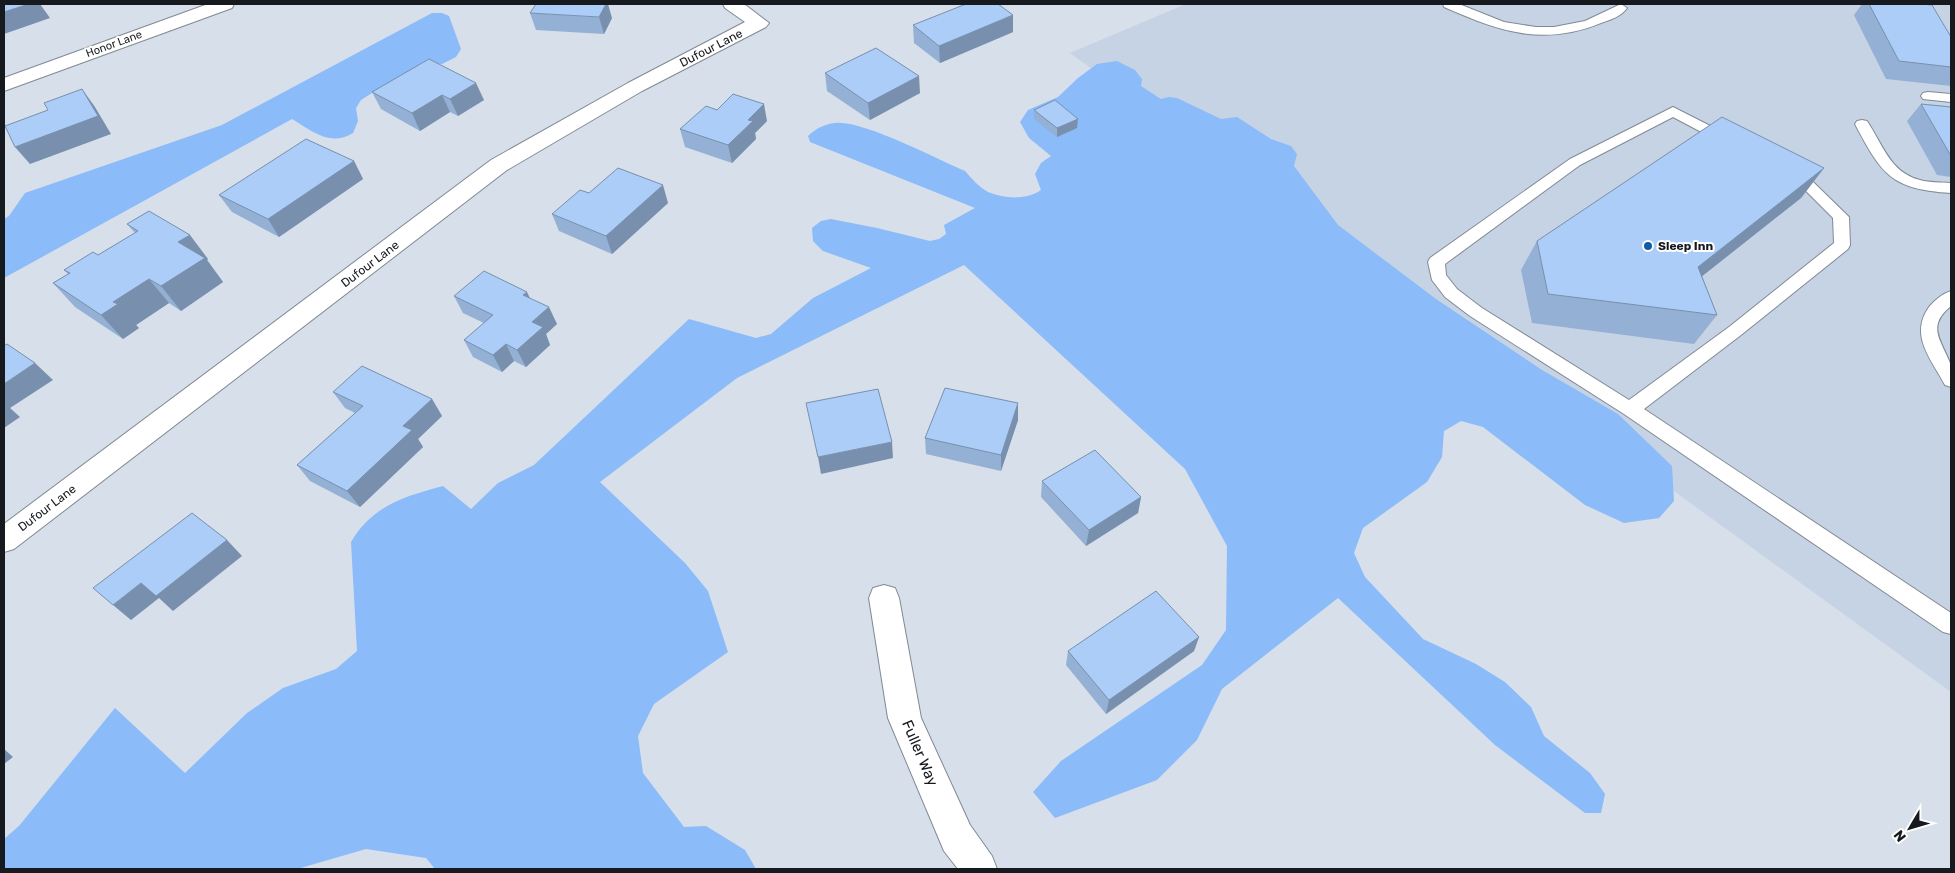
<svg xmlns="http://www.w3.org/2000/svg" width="1955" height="873" font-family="Rubik,sans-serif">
<rect width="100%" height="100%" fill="#d6dfea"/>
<!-- built -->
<path fill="#c6d3e4" d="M1186,4H1951V692L1070,53Z"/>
<!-- green -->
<g fill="#8bbbf8">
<path d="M432,13H442L449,16L461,49L456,57L442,64H433L391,81L361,100L356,108L358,121L353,133C330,147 312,131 292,119L4,278V219L9,216L25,193L222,125Z"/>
<path d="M1117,61L1135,70L1142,79L1141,86L1161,99L1169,97L1177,98L1221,119L1237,117L1271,139L1291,146L1297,154L1294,166L1338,225L1436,299L1542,370L1618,414L1672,466L1674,501L1659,518L1624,523L1585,505L1483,427L1461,421L1444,431L1442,457L1427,482L1363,528L1354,553L1365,577L1423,639L1476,664L1505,682L1531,707L1544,736L1590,773L1605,794L1601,813H1585L1495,745L1338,598L1222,689L1197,740L1157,780L1055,818L1033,792L1061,761L1202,665L1226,630L1227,546L1185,469L964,265L737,378L600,482L685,563L708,591L728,652L654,704L638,736L643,773L684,827L706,826L745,850L756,869H435L426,858L366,849L297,869H4V839L19,826L115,708L185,773L247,713L283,688L336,669L357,651L351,542C372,506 405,496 443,486L471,509L498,483L534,465L689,319L756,338L771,334L813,298L871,268L823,251L813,241L812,228L821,221L831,219L877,228L930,241L939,239L946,234L944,225L975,208L810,142L808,136C815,129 825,124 835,123C863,120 936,159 965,171C972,179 979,187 988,192C1005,199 1027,200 1041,190L1035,174L1041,163L1051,156L1029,138L1020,122L1028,110L1058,97L1078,78L1097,64Z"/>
</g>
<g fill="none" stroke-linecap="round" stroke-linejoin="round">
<defs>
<g id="lane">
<path d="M1443,4H1459L1504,22L1536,27H1554L1585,21L1621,4L1627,8C1622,16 1610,20 1601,23C1542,47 1499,31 1444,7Z"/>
<path d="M1928,92L1951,94V102L1923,99L1921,96L1923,93Z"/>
<path d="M1673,107L1734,138L1736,141L1734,144H1724L1673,117L1580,165L1445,264L1446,275L1457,289L1482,308L1629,400L1729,327L1834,243L1833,218L1799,184L1783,175L1780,172L1783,169L1788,167L1809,178L1849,217L1850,245L1848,249L1741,335L1644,409L1951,613V634L1943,632L1624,414L1470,316L1445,297L1432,280L1428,262L1430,258L1570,159Z"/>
<path d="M1862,120L1867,121C1882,143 1890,173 1920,180C1930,183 1941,182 1951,183V193C1891,189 1882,175 1855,124L1857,121Z"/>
<path d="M1951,291V306C1926,326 1941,340 1950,363C1953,369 1951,380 1951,387L1945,385C1931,359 1909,335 1929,307C1935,300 1942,294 1951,291Z"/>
</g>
<g id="street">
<path d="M208,4H234L232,8L4,91V78Z"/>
<path d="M723,4H744L769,23L766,27L642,91L507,170L14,549L4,552V524L491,160L628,83L745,22L725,8Z"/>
<path d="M884,585L895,588L899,598L921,718L970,825L992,856L997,869H958L944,851L888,718L869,598L873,588Z"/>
</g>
</defs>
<!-- lane casing -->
<use href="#lane" stroke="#818993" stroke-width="2"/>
<!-- street casing -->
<use href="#street" stroke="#818993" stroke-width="2"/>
<!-- lane -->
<use href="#lane" fill="#fff" fill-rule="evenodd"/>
<!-- street -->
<use href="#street" fill="#fff" fill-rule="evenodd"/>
</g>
<!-- wall -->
<g fill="#94b0d4">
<path d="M1862,4H1920L1951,37V86L1886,79L1854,15Z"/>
<path d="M530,13L612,18L604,34L536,30Z"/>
<path d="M1013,15V32L940,63L914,43L913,25Z"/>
<path d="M429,59L484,100L458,116L450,112L420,131L381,109L372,92Z"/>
<path d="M825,73L920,93L870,120L827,91Z"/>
<path d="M1921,104L1951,107V177L1937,175L1907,121Z"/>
<path d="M717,110L767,121L755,133L756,139L732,163L685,147L680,129Z"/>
<path d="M1034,110L1077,128L1057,137L1034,119Z"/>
<path d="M354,161L363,179L279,237L232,212L219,195Z"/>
<path d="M1824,168L1801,198L1702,276L1717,315L1694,344L1532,323L1521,270L1537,241Z"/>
<path d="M589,193L668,203L612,254L559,231L552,214Z"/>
<path d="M127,224L208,259L207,260L223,282L181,311L169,303L136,325L139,328L123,339L75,307L53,283L68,274L64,270L98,255L135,233Z"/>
<path d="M454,296L530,298L557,324L546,334L550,345L526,367L514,361L502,372L473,357L464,340L484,323L463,313Z"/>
<path d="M333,392L432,399L442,416L418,439L423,447L360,507L310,481L297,465L355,413L345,408Z"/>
<path d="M1018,403V420L1001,471L926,454L925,438Z"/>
<path d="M1042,481L1141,497L1138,513L1086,546L1041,497Z"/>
<path d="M1199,637L1194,651L1106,714L1066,665L1068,651Z"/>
</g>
<!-- shaded-wall -->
<g fill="#7890ad">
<path d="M28,4H40L50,18L4,34V12Z"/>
<path d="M606,4H608L612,18L604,34L599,17Z"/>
<path d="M1013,15V32L940,63L939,46Z"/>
<path d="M919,76L920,93L870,120L868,103Z"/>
<path d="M476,83L484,100L458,116L450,99Z"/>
<path d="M82,89L95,107L111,134L30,164L15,147Z"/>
<path d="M442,95L450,112L420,131L412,113Z"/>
<path d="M764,104L767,121L755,133L756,139L732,163L728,145L748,120Z"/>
<path d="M1078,119L1077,128L1057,137V128Z"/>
<path d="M354,161L363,179L279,237L268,219Z"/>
<path d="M1824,168L1801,198L1677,296L1698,267Z"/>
<path d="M663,185L668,203L612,254L606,236Z"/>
<path d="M190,235L208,259L207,260L223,282L181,311L161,286L178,242Z"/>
<path d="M149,279L169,303L136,325L139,328L123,339L101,315L113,302Z"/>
<path d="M527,292L535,309L523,295Z"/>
<path d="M549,307L557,324L546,334L550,345L526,367L517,350L532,322Z"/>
<path d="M506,344L514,361L502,372L493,355Z"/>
<path d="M35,363L53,380L10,408L20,417L4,428V384Z"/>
<path d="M432,399L442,416L418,439L423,447L360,507L347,491L403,426Z"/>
<path d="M1018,403V420L1001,471V455Z"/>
<path d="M892,442L893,458L821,474L818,457Z"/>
<path d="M1141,497L1138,513L1086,546L1089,530Z"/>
<path d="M227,540L242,556L173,611L159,598L131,620L113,605L141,583Z"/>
<path d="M1199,637L1194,651L1106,714L1109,700Z"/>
<path d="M4,749L13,757L4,764Z"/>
</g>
<!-- building -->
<g fill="#accdf7" stroke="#7890ad">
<path d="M4,4H29L4,12Z"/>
<path d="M536,4H606L599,17L530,13Z"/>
<path d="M966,4H998L1013,15L939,46L913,25Z"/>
<path d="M1869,4H1920L1932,5L1951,37V67L1899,61Z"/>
<path d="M876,48L919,76L868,103L825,73Z"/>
<path d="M429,59L476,83L450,99L442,95L412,113L372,92Z"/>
<path d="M82,89L98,116L15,147L5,126L48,110L44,103Z"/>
<path d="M733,94L764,104L748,120L753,121L728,145L680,129L706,106L717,110Z"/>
<path d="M1055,100L1078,119L1057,128L1034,110Z"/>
<path d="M1921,104L1951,107V156Z"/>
<path d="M1722,117L1824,168L1698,267L1717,315L1548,294L1537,241Z"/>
<path d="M306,139L354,161L268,219L219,195Z"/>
<path d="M618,168L663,185L606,236L552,214L580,190L589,193Z"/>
<path d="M149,211L190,235L178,242L205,258L161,286L149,279L113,302L118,304L101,315L53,283L70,273L64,270L93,252L98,255L138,231L127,224Z"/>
<path d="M484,271L527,292L523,295L549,307L532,322L543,327L517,350L506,344L493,355L464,340L493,315L454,296Z"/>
<path d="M7,344L35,363L4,384V346Z"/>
<path d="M362,366L432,399L403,426L412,430L347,491L297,465L363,406L333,392Z"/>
<path d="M945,388L1018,403L1001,455L925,438Z"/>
<path d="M878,389L892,442L818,457L806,403Z"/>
<path d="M1095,450L1141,497L1089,530L1042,481Z"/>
<path d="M192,513L227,540L156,596L141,583L113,605L93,588Z"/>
<path d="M1156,591L1199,637L1109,700L1068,651Z"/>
</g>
<!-- markers -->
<circle fill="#105baa" stroke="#fff" stroke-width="2" cx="1648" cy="246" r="5"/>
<g text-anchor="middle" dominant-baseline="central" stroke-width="4" stroke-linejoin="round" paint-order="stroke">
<!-- far-street labels -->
<g font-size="11" fill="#16191d" stroke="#fff">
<text transform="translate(114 44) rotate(-20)">Honor Lane</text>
</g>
<!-- street labels -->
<g font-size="12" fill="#16191d" stroke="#fff">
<text transform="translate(711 48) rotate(-27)">Dufour Lane</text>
<text transform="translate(370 264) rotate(-37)">Dufour Lane</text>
<text transform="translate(47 508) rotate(-37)">Dufour Lane</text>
</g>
<!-- poi labels -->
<g font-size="12" font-weight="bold" fill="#16191d" stroke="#fff" text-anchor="start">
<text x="1658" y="246">Sleep Inn</text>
</g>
<!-- near-street labels -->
<g font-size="15" fill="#16191d" stroke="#fff">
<text transform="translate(920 753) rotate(67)">Fuller Way</text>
</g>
</g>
<!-- border -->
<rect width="1955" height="873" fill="none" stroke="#16191d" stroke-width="10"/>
<!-- north arrow -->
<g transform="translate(1910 828) rotate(232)" stroke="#ffffff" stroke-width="4" paint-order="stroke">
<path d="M0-4L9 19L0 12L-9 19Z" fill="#16191d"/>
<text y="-8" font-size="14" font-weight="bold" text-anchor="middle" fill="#16191d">N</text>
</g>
</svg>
